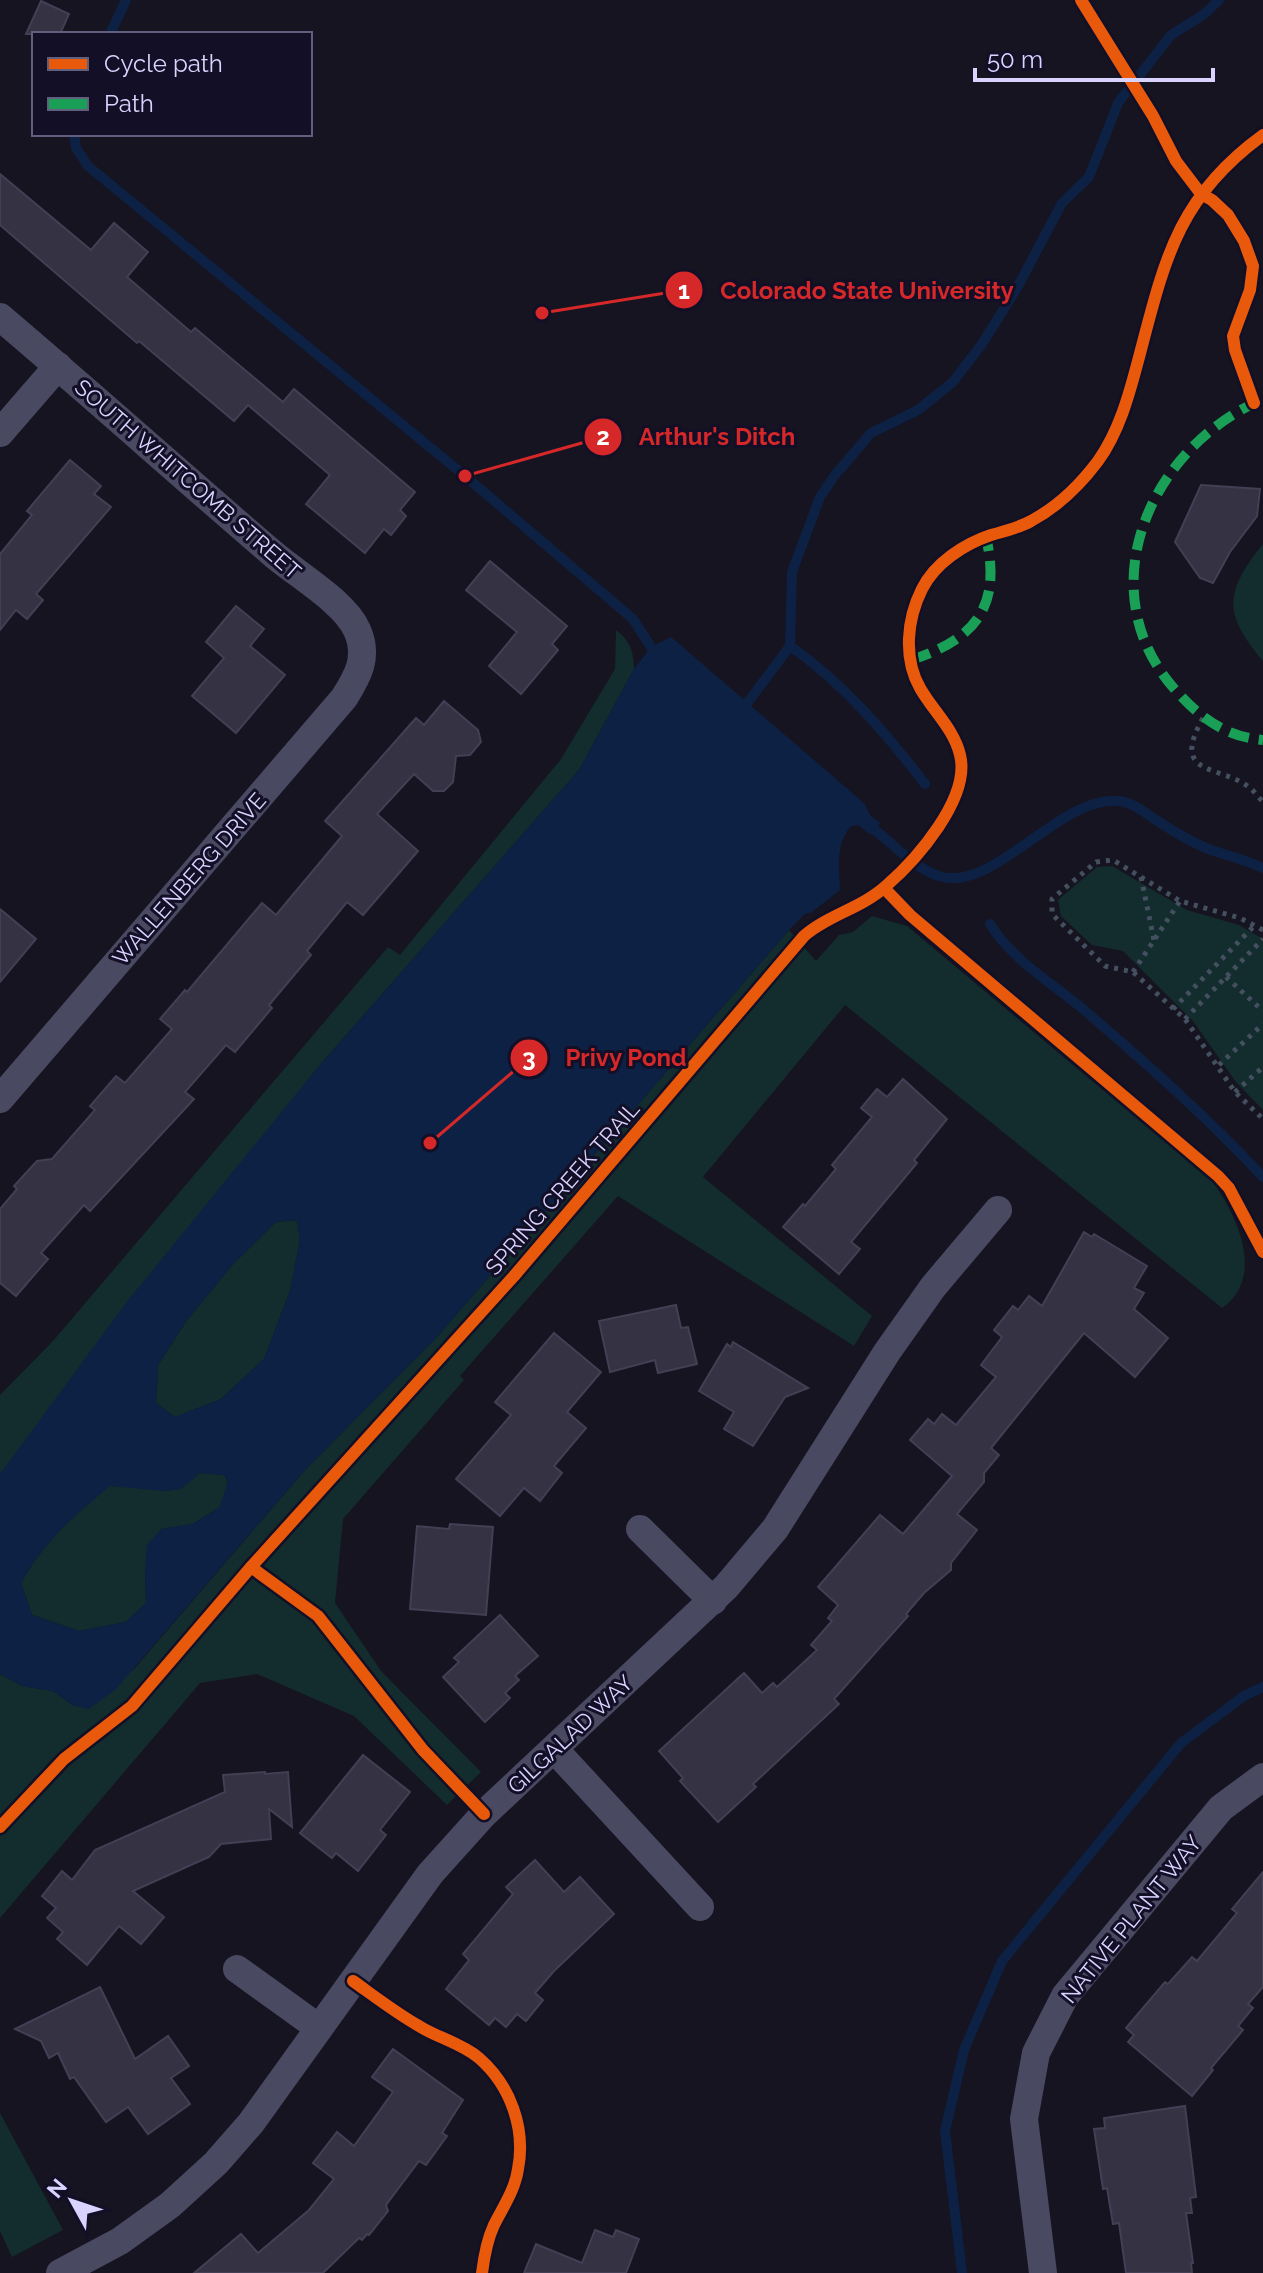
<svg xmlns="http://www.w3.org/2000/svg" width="1263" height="2273" font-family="Raleway,sans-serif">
<rect width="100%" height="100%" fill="#161421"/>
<!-- green -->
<g fill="#132c2d">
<path d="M1263,544V661C1223,614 1224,592 1263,544Z"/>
<path d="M616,630C630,640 634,653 634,669L579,770L319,1066L0,1474V1395L53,1341L388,947L400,955L561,759L615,669Z"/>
<path d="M1112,866L1187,910L1239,925L1263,939V1110L1236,1082L1193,1021L1123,951L1092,945L1061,916L1058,900L1097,867Z"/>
<path d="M872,916L907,926L1213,1182C1242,1223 1263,1280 1222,1308L845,1005L703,1177L872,1316L854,1346L618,1196L460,1376L464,1380L343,1519L335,1603L381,1671L481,1772L447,1805L354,1716L257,1674L200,1683L0,1918V1674L22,1686L53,1691L74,1706L134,1669L305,1470L437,1337L789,930L816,961L839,935L853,932Z"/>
<path d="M297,1220L300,1240L290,1291L264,1359L221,1399L175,1417L156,1403L158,1365L187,1320L234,1263L276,1222Z"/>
<path d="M200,1473L224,1475L228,1482L220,1507L193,1524L161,1529L145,1569L146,1603L126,1622L79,1631L32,1615L21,1583C43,1542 75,1515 110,1485L166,1491L181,1488Z"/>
<path d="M0,2113L63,2230L12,2257L0,2231Z"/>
</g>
<!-- water -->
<path fill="#0d2144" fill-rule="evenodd" d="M671,637L864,803L870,815L880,823L871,835L858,825L851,826C835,845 839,867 840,890L811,913H806L789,930L437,1337L305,1470L115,1690L89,1709L74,1706L53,1691L22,1686L0,1674V1474L126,1303L319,1066L579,770L634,669L651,647ZM297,1220L300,1240L290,1291L264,1359L221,1399L175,1417L156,1403L158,1365L187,1320L234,1263L276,1222ZM200,1473L224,1475L228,1481L220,1507L193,1524L161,1529L147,1545L145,1569L146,1603L126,1622L79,1631L32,1615L21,1583C43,1542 75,1515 110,1486L166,1491L181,1489Z"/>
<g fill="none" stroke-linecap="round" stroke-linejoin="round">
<!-- stream -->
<g stroke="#0d2144" stroke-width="10">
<path d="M110,34L126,0"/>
<path d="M74,134L76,148L88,166L465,476L633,619L651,647"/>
<path d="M790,646C843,683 886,733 925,784"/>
<path d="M748,702L790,646L792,572L820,497L835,475L871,433L918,410L953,382L982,344L1017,288L1062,203L1089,177L1118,103L1171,35L1203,15L1219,0"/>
<path d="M875,830C894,845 916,869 939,876C994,894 1060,794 1120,801C1132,803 1143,811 1153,818C1171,830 1190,842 1211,850C1229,856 1246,860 1263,868"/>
<path d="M990,924C1012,960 1052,983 1084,1010C1146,1063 1207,1117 1263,1177"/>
<path d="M962,2273L945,2131L964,2050L1002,1961L1181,1743L1244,1696L1263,1687"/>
</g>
</g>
<!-- building -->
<g fill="#343243" stroke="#433f54" stroke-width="2">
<path d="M41,1L69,14L60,34H26Z"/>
<path d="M0,174L91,250L114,223L148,252L127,277L191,332L195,328L283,402L294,389L415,492L400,510L406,516L391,535L384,529L365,553L306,504L330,475L248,405L234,421L139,341L137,343L0,225Z"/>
<path d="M70,460L101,486L94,494L111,507L36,594L43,600L27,619L16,610L0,630V554L32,515L27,511Z"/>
<path d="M1201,485L1260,489L1257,516L1230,552L1213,583L1200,578L1175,542Z"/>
<path d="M490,561L567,626L552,644L558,650L521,694L489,666L517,632L466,590Z"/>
<path d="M236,606L264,629L250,646L285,675L236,733L192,696L224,658L206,642Z"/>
<path d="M444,701L478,730L481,742L470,755L456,756L453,782L444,791H433L414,774L377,814L418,851L363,915L347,902L307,951L311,955L269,1005L272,1008L235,1052L226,1045L185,1092L194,1099L90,1211L84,1205L41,1253L48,1259L16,1296L0,1283V1209L17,1189L14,1186L37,1161L52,1159L95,1110L90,1106L116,1076L125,1083L172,1029L160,1019L185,990L187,992L262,903L276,915L342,836L325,821L416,718L424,725Z"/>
<path d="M0,909L36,939L0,982Z"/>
<path d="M903,1079L947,1119L914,1160L917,1163L851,1242L860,1249L839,1274L783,1227L803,1204L805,1206L836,1169L832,1165L872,1117L861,1108L877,1089L887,1097Z"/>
<path d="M1084,1232L1092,1237L1094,1234L1147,1266L1134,1288L1144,1293L1134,1309L1168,1338L1135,1377L1084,1333L991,1448L999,1455L984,1473V1482L957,1514L977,1530L951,1563V1570L924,1593L906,1614L908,1616L834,1699L839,1704L753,1784L756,1787L718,1822L680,1781L683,1778L659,1751L744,1673L762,1693L773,1683L777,1687L817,1650L811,1645L832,1621L828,1618L838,1605L818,1587L880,1515L903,1534L952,1476L910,1440L928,1419L934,1424L942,1414L956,1425L996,1377L981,1365L1002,1337L994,1330L1013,1306L1018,1310L1029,1296L1042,1306Z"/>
<path d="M676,1305L681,1328L688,1327L697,1364L658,1373L655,1360L610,1372L599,1321Z"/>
<path d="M554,1333L601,1372L567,1412L586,1428L554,1466L562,1473L540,1501L524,1488L500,1516L456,1479L511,1415L495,1402Z"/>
<path d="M733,1342L808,1388L785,1397L753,1446L724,1429L734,1412L699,1391L727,1344L731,1347Z"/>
<path d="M450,1524L493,1527L486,1615L410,1609L417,1526L449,1529Z"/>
<path d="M500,1615L538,1656L515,1676L519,1680L505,1693L510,1698L485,1722L443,1677L459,1662L454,1658Z"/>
<path d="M363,1755L410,1792L380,1830L386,1835L358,1871L336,1853L332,1858L300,1833Z"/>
<path d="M265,1772V1774L288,1772L292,1827L269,1809L271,1839L221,1844L209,1857L133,1891L164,1917L141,1944L119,1926L87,1965L57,1939L63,1932L47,1918L56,1908L42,1896L62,1871L72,1880L95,1850L225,1792L223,1775Z"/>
<path d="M535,1860L564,1892L580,1877L614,1914L554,1971L535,1993L543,2000L526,2021L517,2014L506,2027L495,2018L489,2025L446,1989L469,1960L463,1954L513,1894L506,1887Z"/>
<path d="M1263,1872V1987L1248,2004L1253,2008L1238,2026L1243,2030L1211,2068L1213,2070L1192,2096L1128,2042L1134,2035L1126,2028L1165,1982L1168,1984L1192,1957L1197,1961L1237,1913L1232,1909Z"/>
<path d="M100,1987L135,2059L168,2036L189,2066L171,2078L190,2104L148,2134L128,2107L106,2122L74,2077L70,2079L58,2053L49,2058L41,2041L15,2029Z"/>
<path d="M393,2049L463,2100L442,2133L447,2136L426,2165L419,2161L386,2205L388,2211L369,2235L367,2234L362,2240L359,2238L323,2273H194L241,2234L258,2253L309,2210L334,2179L313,2163L337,2132L354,2146L393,2092L372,2077Z"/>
<path d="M1185,2106L1196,2197L1190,2198L1192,2213H1186L1193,2263H1191L1192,2273H1126L1119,2223L1113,2224L1107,2188L1103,2189L1094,2129L1105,2128L1104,2118Z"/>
<path d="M595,2230L613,2237L616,2230L639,2239L626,2273H524L536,2244L582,2263Z"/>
</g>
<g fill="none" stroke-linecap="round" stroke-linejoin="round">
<!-- path -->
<g stroke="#44505f" stroke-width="5" stroke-dasharray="4 6" stroke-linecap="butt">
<path d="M1203,718C1169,778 1221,764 1250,788C1255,792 1259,798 1263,802"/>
<path d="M1141,877L1154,940"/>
<path d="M1263,930L1240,918L1180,901L1113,860L1096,862L1052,899V914L1105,966L1133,972L1185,1019L1235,1092L1263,1119"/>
<path d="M1133,972L1180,901"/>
<path d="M1226,977L1263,1011"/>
<path d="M1173,1009L1255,925"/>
<path d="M1185,1019L1263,939"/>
<path d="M1219,1065L1263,1024"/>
<path d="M1235,1092L1263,1067"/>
</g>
<!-- minor -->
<g stroke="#4a4962" stroke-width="28">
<path d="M0,317C92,395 181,475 272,553C296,574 345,602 357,630C369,657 358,676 344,698L0,1099"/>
<path d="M0,433L58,366"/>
<path d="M640,1529L713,1601"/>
<path d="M554,1749L700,1907"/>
<path d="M237,1969L319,2028"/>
<path d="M60,2273L120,2241L170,2205L216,2163L251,2123L430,1874L484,1814L726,1587L775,1529L887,1352L933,1287L998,1210"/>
<path d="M1043,2273L1024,2119L1036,2053L1065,1996L1221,1808L1263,1777"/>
</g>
<!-- quiet -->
<g stroke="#1a9f57" stroke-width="10" stroke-dasharray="20 10" stroke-linecap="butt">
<path d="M1259,401C1146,451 1086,597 1180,695C1203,720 1228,737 1263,740"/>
<path d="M911,660C976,639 1002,606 986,537"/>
</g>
<defs>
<g id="cycleway">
<path d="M1081,0L1153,116L1176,161L1201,194L1212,200L1228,215L1244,241L1253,266L1250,290L1233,336L1235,350L1254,403"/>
<path d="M884,888L910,915L1218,1176L1229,1188L1263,1252"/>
<path d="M251,1567L318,1616L423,1750L484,1814"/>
<path d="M0,1827L64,1759L132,1706L251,1567L514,1276L804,936C828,915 862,908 886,886C916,860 971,798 960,755C954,729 933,711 920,688C903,658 907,619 922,589C935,563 964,544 991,535C1004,531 1019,528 1031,521C1059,506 1080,485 1098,461C1119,432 1129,395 1138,361C1164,263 1176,198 1263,135"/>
<path d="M353,1981C374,1996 396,2013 419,2026C438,2038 461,2043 479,2058C510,2085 526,2128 518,2169C515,2190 503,2207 494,2225C487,2240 484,2257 482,2273"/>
</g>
</defs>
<!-- cycleway casing -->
<use href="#cycleway" stroke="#130f26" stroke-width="17"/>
<!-- cycleway -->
<use href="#cycleway" stroke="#e8590c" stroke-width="12"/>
</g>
<g text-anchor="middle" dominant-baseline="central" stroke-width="6" stroke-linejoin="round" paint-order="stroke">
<!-- street labels -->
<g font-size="22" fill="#d9d4ff" stroke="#130f26">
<text transform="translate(188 479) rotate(41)">SOUTH WHITCOMB STREET</text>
<text transform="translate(189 879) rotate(-49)">WALLENBERG DRIVE</text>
<text transform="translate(562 1188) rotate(-49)">SPRING CREEK TRAIL</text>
<text transform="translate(570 1734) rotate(-43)">GILGALAD WAY</text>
<text transform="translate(1131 1919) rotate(-51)">NATIVE PLANT WAY</text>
</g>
</g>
<!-- callouts -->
<path fill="none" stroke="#d62828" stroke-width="3" d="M542 313L684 290M465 476L603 437M430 1143L529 1058"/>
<g fill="#d62828" stroke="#130f26" stroke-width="3">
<circle cx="542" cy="313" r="8"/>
<circle cx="465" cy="476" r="8"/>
<circle cx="430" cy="1143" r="8"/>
<circle cx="684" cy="290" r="20"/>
<circle cx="603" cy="437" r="20"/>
<circle cx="529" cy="1058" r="20"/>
</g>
<g font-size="24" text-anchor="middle" font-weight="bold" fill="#fff">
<text x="684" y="299">1</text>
<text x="603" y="445">2</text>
<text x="529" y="1066">3</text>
</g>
<g font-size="24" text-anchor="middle" font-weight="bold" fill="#d62828" stroke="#130f26" stroke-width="6" stroke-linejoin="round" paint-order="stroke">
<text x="867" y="299">Colorado State University</text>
<text x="717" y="445">Arthur's Ditch</text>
<text x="626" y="1066">Privy Pond</text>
</g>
<!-- legend -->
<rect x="32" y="32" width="280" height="104" fill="#130f26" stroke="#625e7d" stroke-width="2"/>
<rect x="48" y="58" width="40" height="12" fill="#e8590c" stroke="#625e7d" stroke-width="2"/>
<text x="104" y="72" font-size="24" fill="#d9d4ff">Cycle path</text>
<rect x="48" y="98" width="40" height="12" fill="#1a9f57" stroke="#625e7d" stroke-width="2"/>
<text x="104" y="112" font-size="24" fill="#d9d4ff">Path</text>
<!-- north arrow -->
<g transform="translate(72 2201) rotate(310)" stroke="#130f26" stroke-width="6" paint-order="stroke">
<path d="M0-6L14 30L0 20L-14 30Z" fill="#d9d4ff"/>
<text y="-12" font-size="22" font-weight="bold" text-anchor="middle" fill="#d9d4ff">N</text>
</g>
<!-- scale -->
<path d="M975 68v12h238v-12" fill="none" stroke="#d9d4ff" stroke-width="4"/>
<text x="987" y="68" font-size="24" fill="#d9d4ff" stroke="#130f26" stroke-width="6" paint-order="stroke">50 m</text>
</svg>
